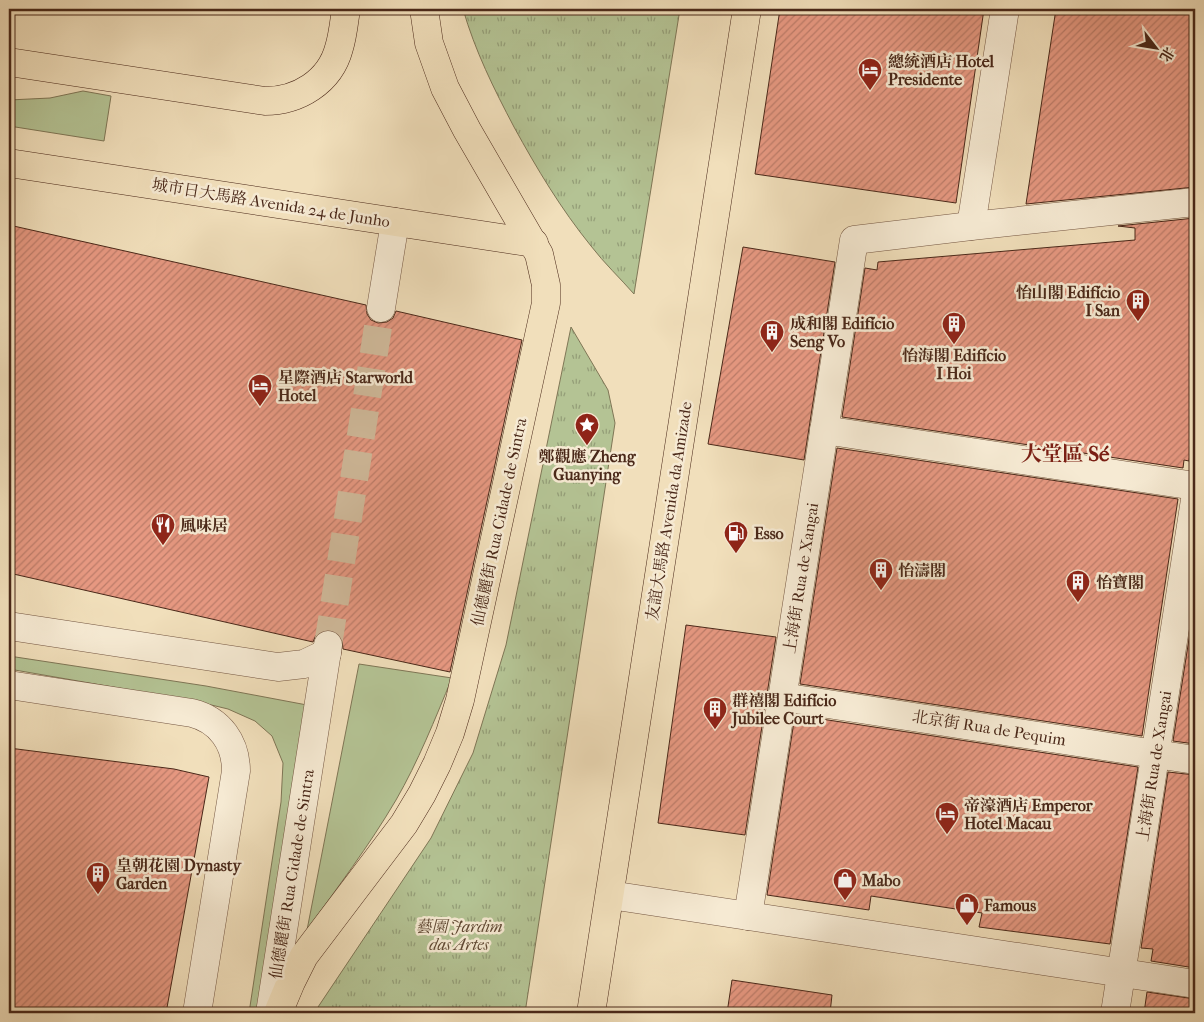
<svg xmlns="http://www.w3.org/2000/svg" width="1204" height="1022" font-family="'IM FELL French Canon','Noto Serif SC',serif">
<defs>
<pattern id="park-tufts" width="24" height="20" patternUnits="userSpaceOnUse" patternTransform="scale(1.25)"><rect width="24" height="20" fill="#b4c394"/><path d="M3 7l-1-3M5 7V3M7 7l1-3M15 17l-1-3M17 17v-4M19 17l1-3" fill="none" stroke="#949e78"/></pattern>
<pattern id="building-hatch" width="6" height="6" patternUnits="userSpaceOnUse" patternTransform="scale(1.25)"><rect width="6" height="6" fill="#e69881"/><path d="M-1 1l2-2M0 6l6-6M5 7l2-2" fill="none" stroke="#bc7c69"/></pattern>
</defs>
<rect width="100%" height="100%" fill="#f1dfbb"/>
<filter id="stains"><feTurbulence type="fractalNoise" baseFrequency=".004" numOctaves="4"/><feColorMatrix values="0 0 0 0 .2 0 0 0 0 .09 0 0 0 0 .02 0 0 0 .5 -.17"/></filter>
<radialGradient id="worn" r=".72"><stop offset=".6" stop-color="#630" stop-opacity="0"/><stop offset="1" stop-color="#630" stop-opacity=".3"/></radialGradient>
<!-- green -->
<g fill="#b4c394" stroke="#7f7656">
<path d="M83,91L111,96L104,141L9,126V100L50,98Z"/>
<path d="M9,656L206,686L307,705L261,1013H249L281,802L283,763L272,736L255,721L228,709L199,702L9,669Z"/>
<path d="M359,664L452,678C435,719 418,762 396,800C369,846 337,888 307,930Z"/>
</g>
<!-- park -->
<g fill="url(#park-tufts)" stroke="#7f7656">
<path d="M463,9H680L634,294C620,278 604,263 591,246C561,209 537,169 514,127C494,89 475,51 463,9Z"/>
<path d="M571,327L608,390L615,423L525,1013H314L431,838L473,753L506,645Z"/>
</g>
<!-- building -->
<g fill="url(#building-hatch)" stroke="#4a2819">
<path d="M780,9H984L956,203L755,174Z"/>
<path d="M1056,9H1195V187L1026,204Z"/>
<path d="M1195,218V416L1189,461L1184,460L1183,468L842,417L865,268L877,270L878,262L1135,240V228L1118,226Z"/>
<path d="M9,225L366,305L367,314L371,320L378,323L387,322L393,318L396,311L522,340L450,672L343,649L342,639L338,633L331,630L322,631L316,635L313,642L9,573Z"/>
<path d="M743,247L835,262L804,460L708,444Z"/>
<path d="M837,448L1178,499L1142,736L800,684Z"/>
<path d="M1194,607H1195V744L1173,741Z"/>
<path d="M686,625L776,637L745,835L658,823Z"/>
<path d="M795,715L1138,767L1110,944L979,927L982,913L871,896L869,910L767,895Z"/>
<path d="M9,748L174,769L209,777L166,1013H9Z"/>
<path d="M1168,772L1195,775V968L1151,961L1153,949L1141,948Z"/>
<path d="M732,980L832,995L830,1013H727Z"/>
<path d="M1147,992L1195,999V1013H1144Z"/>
</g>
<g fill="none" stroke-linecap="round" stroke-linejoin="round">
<!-- minor-tunnel -->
<path stroke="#d0ba9b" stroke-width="28" stroke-dasharray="28 14" stroke-linecap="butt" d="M328,645L381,308"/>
<defs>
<g id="minor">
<path d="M971,226L1005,9"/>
<path d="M381,308L395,222"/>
<path d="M824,430L1195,486"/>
<path d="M9,626L278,667L304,664L327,653"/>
<path d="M9,685L192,713C220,720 236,743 236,771L197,1013"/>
<path d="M782,697L1195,760"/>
<path d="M610,895L1195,984"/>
<path d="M748,916L854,240L971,226L1195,202"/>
<path d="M270,1013L328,645"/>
<path d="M1115,1013L1195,500"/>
</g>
<g id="major">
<path d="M9,62L265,101C298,101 330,82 339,48C343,35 344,22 346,9"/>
<path d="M9,163L534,243"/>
<path d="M278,1013L291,982L304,956L404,824L422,794L437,764L450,733L460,700L546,303V285L539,254L467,130L445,88L429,43L424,9"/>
<path d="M591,1013L747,9"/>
</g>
</defs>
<!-- minor casing -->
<use href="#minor" stroke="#745642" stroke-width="29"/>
<!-- major casing -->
<use href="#major" stroke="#4a2819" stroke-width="29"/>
<!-- minor -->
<use href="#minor" stroke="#f6ead3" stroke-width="28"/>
<!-- major -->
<use href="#major" stroke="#f1dfbb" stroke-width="28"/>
</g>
<!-- icons -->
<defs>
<symbol id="hotel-pin" viewBox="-11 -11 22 30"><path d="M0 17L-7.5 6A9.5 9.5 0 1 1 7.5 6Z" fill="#8f2418" stroke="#f6ead3"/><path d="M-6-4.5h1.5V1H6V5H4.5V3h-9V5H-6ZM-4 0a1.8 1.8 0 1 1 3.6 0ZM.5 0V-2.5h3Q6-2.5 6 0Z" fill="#fff"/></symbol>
<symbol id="building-pin" viewBox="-11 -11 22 30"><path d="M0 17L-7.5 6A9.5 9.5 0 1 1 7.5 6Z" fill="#8f2418" stroke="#f6ead3"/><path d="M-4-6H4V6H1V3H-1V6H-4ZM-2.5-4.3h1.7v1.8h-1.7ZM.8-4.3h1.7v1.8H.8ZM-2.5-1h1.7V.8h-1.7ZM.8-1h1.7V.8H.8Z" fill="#fff"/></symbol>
<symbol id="sight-pin" viewBox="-11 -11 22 30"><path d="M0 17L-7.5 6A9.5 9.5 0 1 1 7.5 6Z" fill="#8f2418" stroke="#f6ead3"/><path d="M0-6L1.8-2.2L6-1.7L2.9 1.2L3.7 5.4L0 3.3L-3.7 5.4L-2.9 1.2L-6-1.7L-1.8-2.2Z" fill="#fff"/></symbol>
<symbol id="restaurant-pin" viewBox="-11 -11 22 30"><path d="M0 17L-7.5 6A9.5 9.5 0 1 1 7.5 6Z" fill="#8f2418" stroke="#f6ead3"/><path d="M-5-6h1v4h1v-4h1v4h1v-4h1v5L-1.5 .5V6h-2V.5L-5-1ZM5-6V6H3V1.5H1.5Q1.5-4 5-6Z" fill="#fff"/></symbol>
<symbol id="fuel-pin" viewBox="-11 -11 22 30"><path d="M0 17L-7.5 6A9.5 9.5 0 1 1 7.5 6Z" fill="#8f2418" stroke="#f6ead3"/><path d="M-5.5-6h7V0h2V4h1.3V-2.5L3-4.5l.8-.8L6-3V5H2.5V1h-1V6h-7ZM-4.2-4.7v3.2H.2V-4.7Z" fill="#fff"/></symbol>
<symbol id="shop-pin" viewBox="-11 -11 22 30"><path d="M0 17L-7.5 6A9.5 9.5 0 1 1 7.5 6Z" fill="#8f2418" stroke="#f6ead3"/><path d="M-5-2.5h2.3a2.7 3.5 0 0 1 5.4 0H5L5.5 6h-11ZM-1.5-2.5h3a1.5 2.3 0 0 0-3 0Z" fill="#fff"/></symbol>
</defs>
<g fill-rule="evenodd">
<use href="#hotel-pin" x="856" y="56" width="28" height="38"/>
<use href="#building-pin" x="1124" y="287" width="28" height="38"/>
<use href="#building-pin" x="940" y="310" width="28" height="38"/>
<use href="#building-pin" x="758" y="318" width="28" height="38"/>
<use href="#hotel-pin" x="246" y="372" width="28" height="38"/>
<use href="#sight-pin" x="573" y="411" width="28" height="38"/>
<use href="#restaurant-pin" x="149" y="511" width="28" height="38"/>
<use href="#fuel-pin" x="722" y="519" width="28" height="38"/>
<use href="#building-pin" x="867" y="556" width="28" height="38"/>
<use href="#building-pin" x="1064" y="568" width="28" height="38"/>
<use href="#building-pin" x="701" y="695" width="28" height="38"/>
<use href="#hotel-pin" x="933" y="800" width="28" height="38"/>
<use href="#building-pin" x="84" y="860" width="28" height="38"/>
<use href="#shop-pin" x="831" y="866" width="28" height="38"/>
<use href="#shop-pin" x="953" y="891" width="28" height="38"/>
</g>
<g text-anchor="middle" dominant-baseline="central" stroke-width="5" stroke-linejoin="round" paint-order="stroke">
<!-- poi labels -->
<g font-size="16" font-weight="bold" fill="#4a2819" stroke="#f6ead3" text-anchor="start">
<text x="888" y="61">總統酒店 Hotel<tspan x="888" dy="18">Presidente</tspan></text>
<text x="1120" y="292" text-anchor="end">怡山閣 Edifício<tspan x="1120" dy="18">I San</tspan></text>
<text x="790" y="323">成和閣 Edifício<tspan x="790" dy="18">Seng Vo</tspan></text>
<text x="954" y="355" text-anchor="middle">怡海閣 Edifício<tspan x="954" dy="18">I Hoi</tspan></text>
<text x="278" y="377">星際酒店 Starworld<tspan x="278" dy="18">Hotel</tspan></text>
<text x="587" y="456" text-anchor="middle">鄭觀應 Zheng<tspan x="587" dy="18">Guanying</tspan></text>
<text x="180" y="525">風味居</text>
<text x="754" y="533">Esso</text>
<text x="898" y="570">怡濤閣</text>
<text x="1096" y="582">怡寶閣</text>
<text x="732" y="700">群禧閣 Edifício<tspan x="732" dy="18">Jubilee Court</tspan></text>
<text x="964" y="805">帝濠酒店 Emperor<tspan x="964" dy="18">Hotel Macau</tspan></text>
<text x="116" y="865">皇朝花園 Dynasty<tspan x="116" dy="18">Garden</tspan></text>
<text x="862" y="880">Mabo</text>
<text x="984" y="905">Famous</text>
</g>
<!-- street labels -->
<g font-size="16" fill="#4a2819" stroke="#f6ead3">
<text transform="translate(271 203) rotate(9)">城市日大馬路 Avenida 24 de Junho</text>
<text transform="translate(669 511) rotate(-81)">友誼大馬路 Avenida da Amizade</text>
<text transform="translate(499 522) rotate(-78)">仙德麗街 Rua Cidade de Sintra</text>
<text transform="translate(801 578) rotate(-81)">上海街 Rua de Xangai</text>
<text transform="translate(989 728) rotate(9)">北京街 Rua de Pequim</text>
<text transform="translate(1154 766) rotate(-81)">上海街 Rua de Xangai</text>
<text transform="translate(292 874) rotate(-81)">仙德麗街 Rua Cidade de Sintra</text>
</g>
<!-- park labels -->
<g font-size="16" font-style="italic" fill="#5f4732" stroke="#f6ead3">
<text x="459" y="926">藝園 Jardim<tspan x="459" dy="18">das Artes</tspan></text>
</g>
<!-- district labels -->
<g font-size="21" font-weight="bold" fill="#7a1f14" stroke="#f6ead3">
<text x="1065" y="454">大堂區 Sé</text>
</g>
</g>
<!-- margin -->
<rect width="1204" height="1022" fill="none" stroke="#f1dfbb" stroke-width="30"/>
<rect x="10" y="10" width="1184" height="1002" fill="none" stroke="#4a2819" stroke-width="2.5"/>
<rect x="15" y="15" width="1174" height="992" fill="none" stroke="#4a2819"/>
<!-- north arrow -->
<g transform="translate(1156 48) rotate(121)" stroke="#f6ead3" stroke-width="4" paint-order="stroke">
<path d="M0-4L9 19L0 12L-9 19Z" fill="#4a2819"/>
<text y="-8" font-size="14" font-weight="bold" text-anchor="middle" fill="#4a2819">北</text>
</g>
<rect width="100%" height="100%" filter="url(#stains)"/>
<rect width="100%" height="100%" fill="url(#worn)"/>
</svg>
